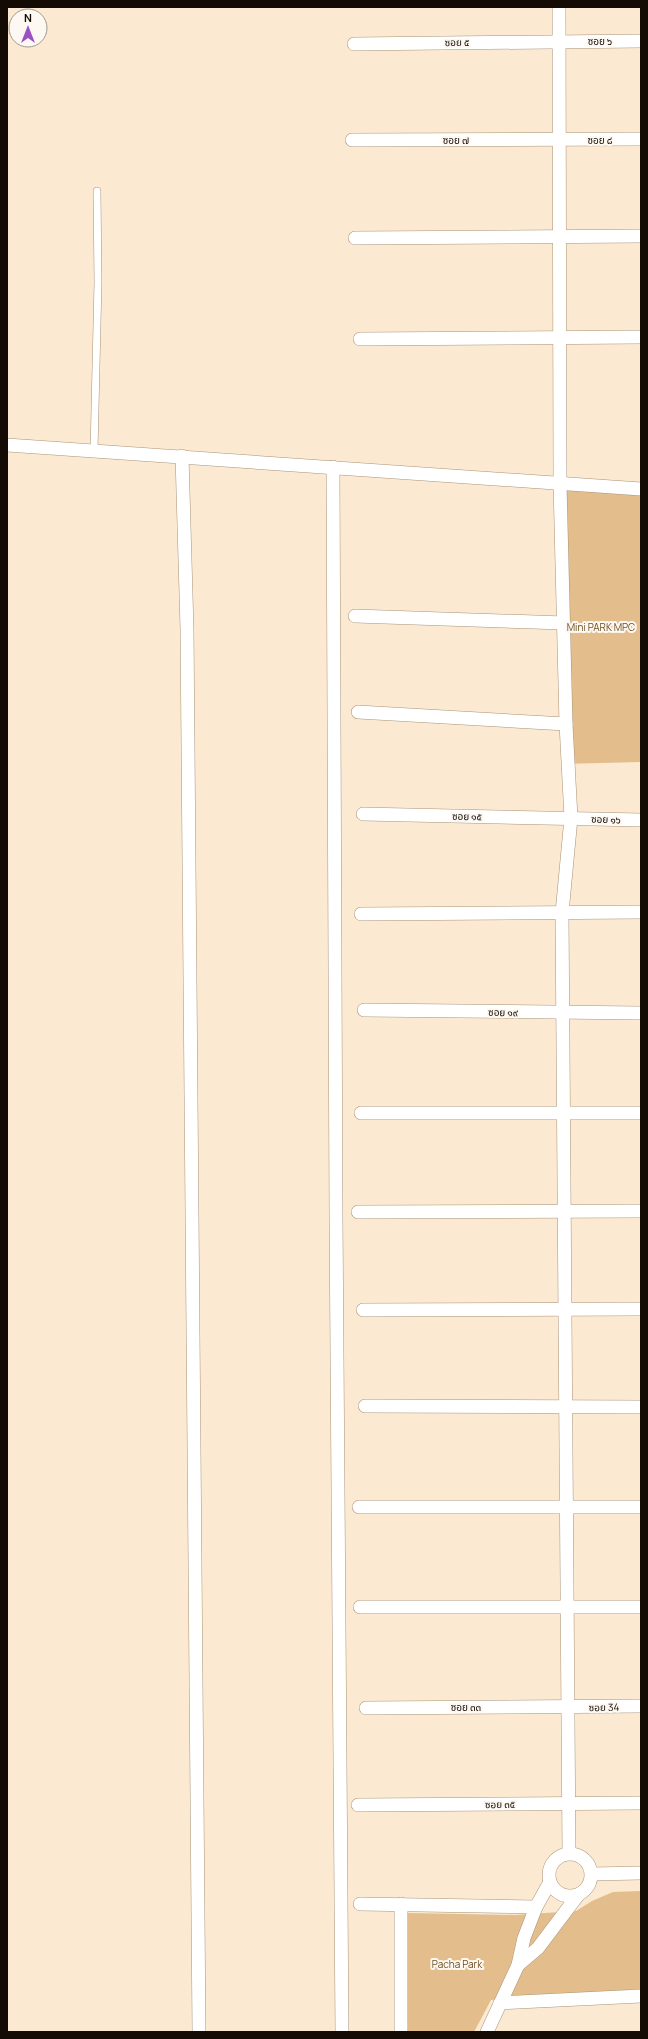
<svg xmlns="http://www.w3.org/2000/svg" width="648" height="2039" font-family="Manrope,'Noto Sans Thai',sans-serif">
<rect width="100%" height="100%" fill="#fce9d1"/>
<!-- green -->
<g fill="#e3bd8c">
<path d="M561,488L641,492V762L561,764Z"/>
<path d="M641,1891V1989L491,2000L474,2032H408V1913L515,1915L576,1911L592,1901L613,1892Z"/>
</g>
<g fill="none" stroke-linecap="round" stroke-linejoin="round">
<defs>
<path id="lane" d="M94,451L98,282L97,191"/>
<g id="street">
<path d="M559,7L560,484L566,724L571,818L562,913L569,1853"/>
<path d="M354,44L641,41"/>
<path d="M352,140L641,139"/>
<path d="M355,238L641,236"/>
<path d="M360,339L641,337"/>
<path d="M7,445L641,489"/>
<path d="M182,456L187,629L199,2032"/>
<path d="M333,467L336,1217L342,2032"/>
<path d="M355,616L564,623"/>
<path d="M358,712L566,724"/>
<path d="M363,814L641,820"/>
<path d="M361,914L641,912"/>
<path d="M364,1010L641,1013"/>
<path d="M361,1113H641"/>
<path d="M358,1212L641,1211"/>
<path d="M363,1310L641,1309"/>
<path d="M365,1406L641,1407"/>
<path d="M359,1507H641"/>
<path d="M360,1607H641"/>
<path d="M366,1708L641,1706"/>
<path d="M358,1805L641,1803"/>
<circle cx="570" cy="1875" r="21"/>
<path d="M592,1874L641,1873"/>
<path d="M360,1904L536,1907"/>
<path d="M401,1904V2032"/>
<path d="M518,1965L538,1948L578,1895"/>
<path d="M500,2003L641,1996"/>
<path d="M487,2032L518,1965L524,1938L536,1907L550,1882"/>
</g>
</defs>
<!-- lane casing -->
<use href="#lane" stroke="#aa9478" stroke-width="8"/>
<!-- street casing -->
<use href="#street" stroke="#aa9478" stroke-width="14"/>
<!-- lane -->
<use href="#lane" stroke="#fff" stroke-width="7"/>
<!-- street -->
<use href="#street" stroke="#fff" stroke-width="13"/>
</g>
<g text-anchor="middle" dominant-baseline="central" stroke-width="4" stroke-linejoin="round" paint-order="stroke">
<!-- street labels -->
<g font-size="10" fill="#140c04" stroke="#fdf8f2">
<text x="600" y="41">ซอย ๖</text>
<text transform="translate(457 42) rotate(-1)">ซอย ๕</text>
<text x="456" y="140">ซอย ๗</text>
<text x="600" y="140">ซอย ๘</text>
<text transform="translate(467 816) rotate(1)">ซอย ๑๕</text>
<text transform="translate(606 819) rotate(2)">ซอย ๑๖</text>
<text transform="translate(503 1012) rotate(1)">ซอย ๑๙</text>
<text x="466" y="1707">ซอย ๓๓</text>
<text transform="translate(604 1707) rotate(-1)">ซอย 34</text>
<text transform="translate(500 1804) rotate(-1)">ซอย ๓๕</text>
</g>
<!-- park labels -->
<g font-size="10" fill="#6e4e20" stroke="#fdf8f2">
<text x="601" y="627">Mini PARK MPC</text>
<text x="457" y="1964">Pacha Park</text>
</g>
</g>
<!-- border -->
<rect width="648" height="2039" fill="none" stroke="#140c04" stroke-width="16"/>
<!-- north arrow -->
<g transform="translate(28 28)"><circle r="19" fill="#fdf8f2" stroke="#a09a93"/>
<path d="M0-3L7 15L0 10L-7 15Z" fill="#9b51c4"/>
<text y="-6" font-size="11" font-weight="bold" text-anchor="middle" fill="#140c04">N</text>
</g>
</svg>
